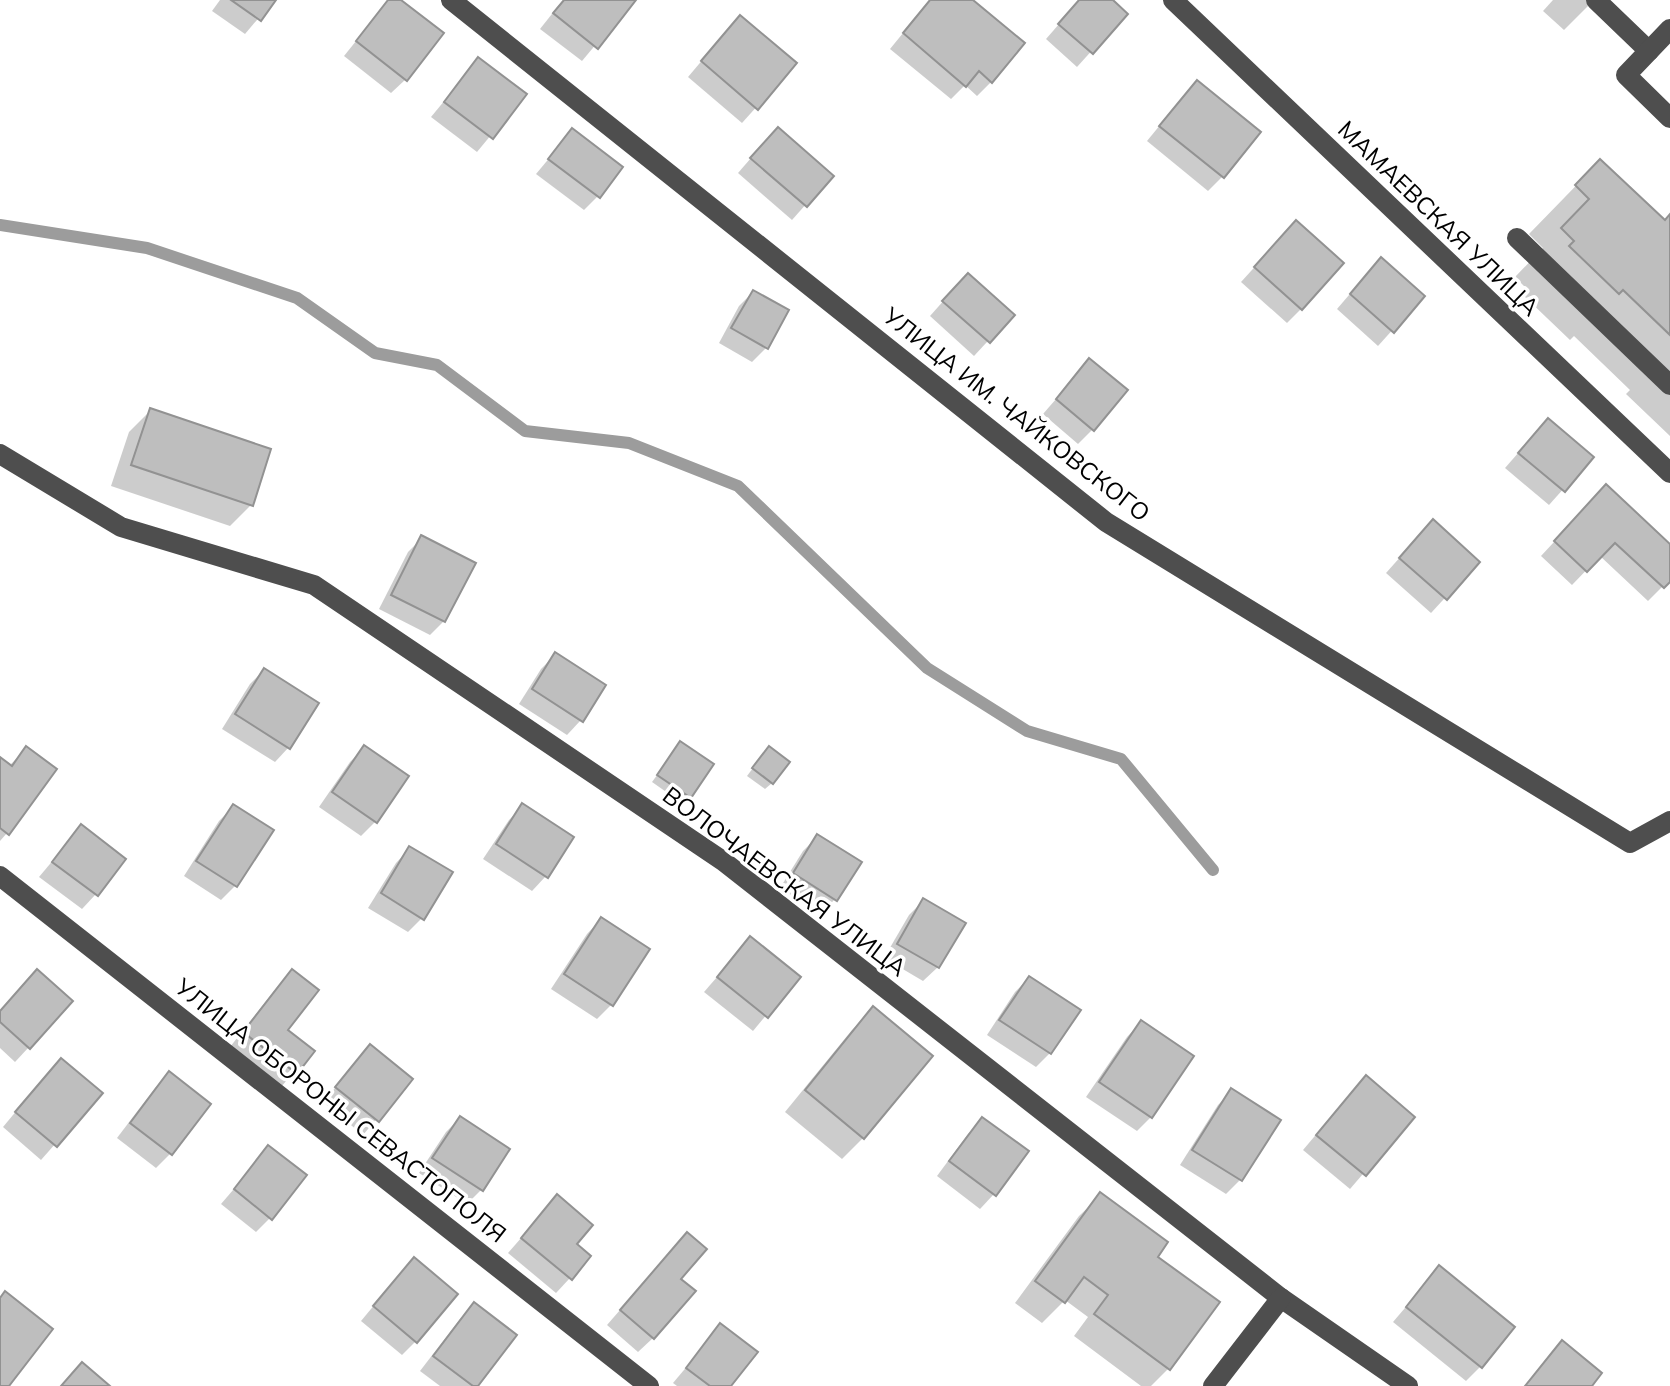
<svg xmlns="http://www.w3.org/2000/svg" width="1670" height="1386" font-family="Mulish,sans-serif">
<rect width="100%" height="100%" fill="#fff"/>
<!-- shadow -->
<g fill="#0003">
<path d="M220,0H274L245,34L212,11Z"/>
<path d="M389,0H397L406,79L391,93L344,56Z"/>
<path d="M563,0H633L582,61L540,29Z"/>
<path d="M930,0H970L991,82L977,96L965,85L951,99L890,49Z"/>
<path d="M1080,0H1110L1125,14L1077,67L1046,39Z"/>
<path d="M1553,0H1594L1564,30L1543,11Z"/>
<path d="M726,32L795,64L742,123L688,77Z"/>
<path d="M478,60L524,95L477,152L431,117Z"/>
<path d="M1183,97L1222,177L1208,191L1147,141Z"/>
<path d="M572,131L598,196L584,210L536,174Z"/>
<path d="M764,143L831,176L792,220L738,173Z"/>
<path d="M1600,161L1664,222L1670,217V436L1626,394L1630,390L1574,336L1570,340L1523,295L1528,290L1515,277L1543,248L1529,234Z"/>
<path d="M1282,237L1301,309L1287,323L1241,282Z"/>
<path d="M1367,274L1423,296L1378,346L1337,309Z"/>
<path d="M954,289L1012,315L974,356L930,316Z"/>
<path d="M753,292L766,348L752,362L719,343L739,306Z"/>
<path d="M1089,361L1092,430L1078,444L1043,414Z"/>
<path d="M150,411L251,505L230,526L111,486L129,432Z"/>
<path d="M1534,435L1591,458L1549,505L1505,468Z"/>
<path d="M1592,501L1670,547V579L1648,601L1600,556L1572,585L1541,556Z"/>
<path d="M1419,536L1478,562L1431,613L1386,573Z"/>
<path d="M422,538L444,621L430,635L379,609L408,552Z"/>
<path d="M555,655L581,720L567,735L519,704L541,669Z"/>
<path d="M264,670L289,747L275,762L222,729L250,684Z"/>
<path d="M680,744L711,765L682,803L652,782Z"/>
<path d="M364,748L375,822L361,836L319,807L350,762Z"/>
<path d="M26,749L7,833L0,841V759L9,766Z"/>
<path d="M762,756L772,783L765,789L747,776Z"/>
<path d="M234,806L271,831L235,886L221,900L184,876L219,821Z"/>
<path d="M523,806L546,876L532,891L483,859L509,820Z"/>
<path d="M81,827L96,894L82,909L39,877Z"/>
<path d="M817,837L835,899L821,914L780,888L803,851Z"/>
<path d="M410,848L422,918L408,932L368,908L396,863Z"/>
<path d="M923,901L938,967L923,981L884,958L909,915Z"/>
<path d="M601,919L647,949L611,1005L597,1019L551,989L587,934Z"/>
<path d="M750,939L798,977L753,1031L704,992Z"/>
<path d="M292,972L286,1030L312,1051L281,1087L230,1047L278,986Z"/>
<path d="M1029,978L1050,1053L1036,1067L987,1035L1015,992Z"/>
<path d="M873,1009L863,1138L842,1159L785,1112L852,1030Z"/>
<path d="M0,1012L29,1047L15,1062L0,1048Z"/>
<path d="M1141,1022L1151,1117L1137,1131L1086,1097L1127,1037Z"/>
<path d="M370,1047L410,1079L363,1135L323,1102Z"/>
<path d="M47,1074L100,1093L41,1160L3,1127Z"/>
<path d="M169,1074L208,1104L170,1154L156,1168L117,1138L155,1088Z"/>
<path d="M1232,1091L1278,1120L1240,1180L1226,1194L1180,1165L1218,1105Z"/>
<path d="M1352,1092L1412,1117L1350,1189L1303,1150Z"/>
<path d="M460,1118L508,1149L481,1190L467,1204L419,1173L446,1132Z"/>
<path d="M982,1120L994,1194L980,1209L937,1176L968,1134Z"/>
<path d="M269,1148L270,1218L256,1232L221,1204Z"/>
<path d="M1101,1195L1155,1257L1217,1303L1168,1369L1151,1386H1141L1074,1336L1088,1317L1065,1300L1042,1323L1015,1303L1079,1216Z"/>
<path d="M557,1197L574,1244L570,1278L556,1293L508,1253Z"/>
<path d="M673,1249L679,1279L653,1338L638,1352L607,1325Z"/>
<path d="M1439,1268L1480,1367L1466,1381L1393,1322Z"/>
<path d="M400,1274L416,1341L402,1355L361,1321Z"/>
<path d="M474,1305L475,1386H440L420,1371L460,1319Z"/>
<path d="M721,1326L729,1386H677L673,1383Z"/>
</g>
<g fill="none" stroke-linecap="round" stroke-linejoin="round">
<!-- stream -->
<path stroke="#9c9c9c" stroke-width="12" d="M0,225L147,248L297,298L375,353L437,365L525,431L629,443L738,486L927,668L1027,731L1121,759L1213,870"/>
</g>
<!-- building -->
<g fill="#bebebe" stroke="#929292" stroke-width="2">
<path d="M231,0H276L261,21Z"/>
<path d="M388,0H401L444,33L407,81L356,41Z"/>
<path d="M564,0H636L598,49L553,13Z"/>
<path d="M930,0H973L1025,43L992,83L979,71L966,87L903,33Z"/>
<path d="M1079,0H1113L1128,14L1093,54L1058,24Z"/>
<path d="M740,15L797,63L758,110L701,61Z"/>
<path d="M478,57L527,94L493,139L444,102Z"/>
<path d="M1197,80L1261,132L1224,178L1159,126Z"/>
<path d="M778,127L834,176L807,207L750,158Z"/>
<path d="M572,128L623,167L600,198L548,159Z"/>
<path d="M1600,159L1665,220L1670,214V335L1623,290L1619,294L1569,246L1574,241L1561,228L1589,199L1575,185Z"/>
<path d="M1296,220L1344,263L1302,310L1254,267Z"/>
<path d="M1381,257L1425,296L1394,333L1350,294Z"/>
<path d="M968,273L1015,315L990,343L942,301Z"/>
<path d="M753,290L789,310L768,349L731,328Z"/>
<path d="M1089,358L1128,390L1094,431L1056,399Z"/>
<path d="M150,408L271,449L253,506L131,465Z"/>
<path d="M1548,418L1594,457L1565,492L1518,453Z"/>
<path d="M1606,484L1670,544V582L1664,588L1615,543L1587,572L1554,541Z"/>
<path d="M1433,519L1480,562L1447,600L1399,558Z"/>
<path d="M421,535L476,563L445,622L391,595Z"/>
<path d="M555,652L606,685L583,722L532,689Z"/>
<path d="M264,668L319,703L290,749L235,714Z"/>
<path d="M680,741L714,764L691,798L657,775Z"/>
<path d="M364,745L409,776L377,823L332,792Z"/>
<path d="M26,746L57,769L9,835L0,828V757L12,766Z"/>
<path d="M769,746L790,762L773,784L752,768Z"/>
<path d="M522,803L574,837L548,878L496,844Z"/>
<path d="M233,804L274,830L237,887L196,861Z"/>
<path d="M81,824L126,859L98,896L52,862Z"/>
<path d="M817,834L862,862L837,901L793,873Z"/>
<path d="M409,846L453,872L424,920L381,893Z"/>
<path d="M923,898L966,923L939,968L897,944Z"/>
<path d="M601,917L650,949L613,1006L564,974Z"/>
<path d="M750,936L801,977L768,1018L717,977Z"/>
<path d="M37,969L73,1001L30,1049L0,1022V1011Z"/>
<path d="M292,969L319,990L288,1030L315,1051L297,1074L243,1032Z"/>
<path d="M1029,976L1081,1010L1051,1054L999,1020Z"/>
<path d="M873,1006L933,1056L864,1139L805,1090Z"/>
<path d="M1141,1020L1194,1056L1152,1118L1099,1082Z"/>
<path d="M370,1044L413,1079L379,1122L335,1087Z"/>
<path d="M61,1058L103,1093L57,1147L15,1112Z"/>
<path d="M169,1071L211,1104L172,1155L130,1123Z"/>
<path d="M1366,1075L1415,1117L1366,1176L1316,1135Z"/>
<path d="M1231,1088L1281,1120L1242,1181L1192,1150Z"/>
<path d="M460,1116L510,1149L483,1191L432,1158Z"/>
<path d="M982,1117L1029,1151L996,1196L949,1161Z"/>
<path d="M268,1145L307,1175L272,1220L234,1189Z"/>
<path d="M1100,1192L1168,1242L1158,1257L1220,1302L1170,1370L1094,1314L1108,1295L1084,1277L1065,1303L1035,1281Z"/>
<path d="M557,1194L593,1225L577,1244L591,1256L572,1280L521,1238Z"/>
<path d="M687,1232L707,1249L681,1279L696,1291L654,1339L620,1310Z"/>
<path d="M414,1257L458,1294L417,1343L373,1306Z"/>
<path d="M1439,1265L1515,1327L1482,1368L1406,1307Z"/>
<path d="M5,1291L53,1329L9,1386H0V1298Z"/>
<path d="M474,1302L517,1335L478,1386H473L433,1356Z"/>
<path d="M720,1323L758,1352L731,1386H710L686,1368Z"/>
<path d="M1562,1340L1602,1373L1592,1386H1525Z"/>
<path d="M82,1362L110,1386H61Z"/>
</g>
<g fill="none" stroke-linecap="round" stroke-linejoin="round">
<!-- minor -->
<g stroke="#4e4e4e" stroke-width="20">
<path d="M451,0L1106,522L1630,843L1670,821"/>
<path d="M1173,0L1670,473"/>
<path d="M1596,0L1649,51"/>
<path d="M1670,29L1626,75L1670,118"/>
<path d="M1517,238L1670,385"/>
<path d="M0,454L121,527L314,585L723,861L1281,1298L1408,1386"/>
<path d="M0,876L649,1386"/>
<path d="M1213,1386L1281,1298"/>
</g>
</g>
<g text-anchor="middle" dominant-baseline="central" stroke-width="7" stroke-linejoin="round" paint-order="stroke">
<!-- street labels -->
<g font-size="24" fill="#000" stroke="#fff">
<text transform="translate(1439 218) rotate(44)">МАМАЕВСКАЯ УЛИЦА</text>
<text transform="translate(1017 414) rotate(38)">УЛИЦА ИМ. ЧАЙКОВСКОГО</text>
<text transform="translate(785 881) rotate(37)">ВОЛОЧАЕВСКАЯ УЛИЦА</text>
<text transform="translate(341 1110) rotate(38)">УЛИЦА ОБОРОНЫ СЕВАСТОПОЛЯ</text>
</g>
</g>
</svg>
